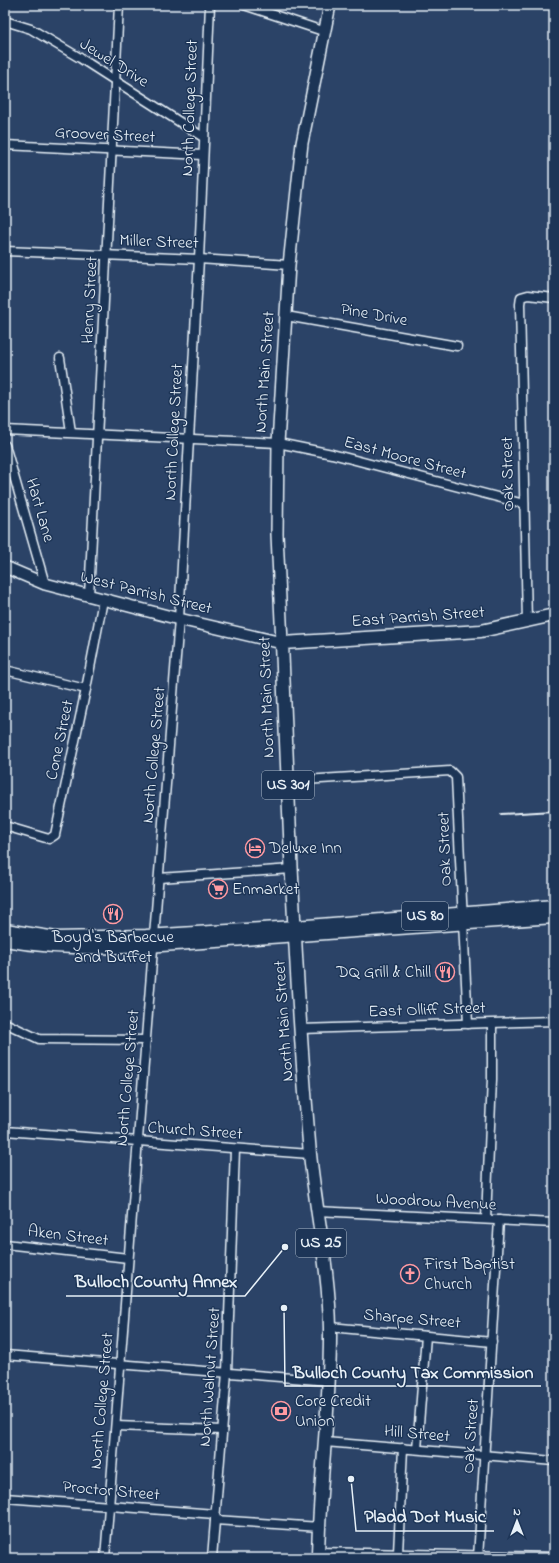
<svg xmlns="http://www.w3.org/2000/svg" width="559" height="1563" font-family="'Indie Flower',sans-serif">
<rect width="100%" height="100%" fill="#2b4367"/>
<filter id="ink" filterUnits="userSpaceOnUse"><feTurbulence type="fractalNoise" baseFrequency=".025" numOctaves="2"/><feDisplacementMap in="SourceGraphic" scale="8" xChannelSelector="R" yChannelSelector="G"/><feConvolveMatrix kernelMatrix="1 2 1 2 8 2 1 2 1" color-interpolation-filters="sRGB"/></filter>
<g filter="url(#ink)">
<g fill="none" stroke-linecap="round" stroke-linejoin="round">
<defs>
<g id="street">
<path d="M244,5L323,31"/>
<path d="M5,21L31,29L80,58L203,137"/>
<path d="M5,145L203,155"/>
<path d="M5,251L199,259L289,265"/>
<path d="M286,316L457,346"/>
<path d="M60,358L71,432"/>
<path d="M5,430L278,443L332,454L524,504"/>
<path d="M5,445L45,584"/>
<path d="M89,596L119,5"/>
<path d="M527,622L520,304L521,297L528,295L554,298"/>
<path d="M5,670L86,689"/>
<path d="M288,781L450,771L456,777L468,1024"/>
<path d="M5,826L49,839L55,835L86,689L103,600"/>
<path d="M159,878L292,869"/>
<path d="M5,1023L39,1039L146,1040"/>
<path d="M301,1029L554,1021"/>
<path d="M5,1131L310,1154"/>
<path d="M317,1211L554,1223"/>
<path d="M486,1219L492,1079V1024"/>
<path d="M5,1244L128,1258"/>
<path d="M330,1327L492,1342"/>
<path d="M5,1355L329,1381"/>
<path d="M116,1426L222,1430"/>
<path d="M325,1442L554,1461"/>
<path d="M417,1449L426,1336"/>
<path d="M5,1498L215,1514"/>
<path d="M215,1520L320,1527"/>
<path d="M318,1552L554,1557"/>
<path d="M398,1553L403,1448"/>
<path d="M105,1558L179,619L199,259L210,5"/>
<path d="M212,1558L227,1372L235,1149"/>
<path d="M478,1558L499,1220"/>
</g>
<path id="secondary" d="M5,567L45,584L179,619L282,643L277,534L278,443L289,265L302,143L330,5"/>
<g id="primary">
<path d="M5,930L56,938L146,936L295,927L554,906"/>
<path d="M5,940C84,954 164,945 243,939C347,932 450,924 554,917"/>
<path d="M318,1558C319,1481 331,1405 330,1328C329,1270 316,1212 310,1154C295,984 289,813 282,643L481,631L554,615"/>
</g>
</defs>
<!-- street casing -->
<use href="#street" stroke="#e8f1f8" stroke-width="11"/>
<!-- secondary casing -->
<use href="#secondary" stroke="#e8f1f8" stroke-width="14"/>
<!-- primary casing -->
<use href="#primary" stroke="#e8f1f8" stroke-width="15"/>
<!-- street -->
<use href="#street" stroke="#1d3557" stroke-width="8"/>
<!-- secondary -->
<use href="#secondary" stroke="#1d3557" stroke-width="11"/>
<!-- primary -->
<use href="#primary" stroke="#1d3557" stroke-width="12"/>
<!-- rail -->
<path stroke="#e8f1f8" stroke-width="2" d="M501,814L554,811"/>
</g>
</g>
<!-- icons -->
<defs>
<symbol id="hotel-ring" viewBox="-11 -11 22 22"><circle r="9.5" fill="#1d3557" stroke="#ff9aa2" stroke-width="1.5"/><path d="M-6-4.5h1.5V1H6V5H4.5V3h-9V5H-6ZM-4 0a1.8 1.8 0 1 1 3.6 0ZM.5 0V-2.5h3Q6-2.5 6 0Z" fill="#ff9aa2"/></symbol>
<symbol id="supermarket-ring" viewBox="-11 -11 22 22"><circle r="9.5" fill="#1d3557" stroke="#ff9aa2" stroke-width="1.5"/><path d="M-6-5.5h2.5l.6 2H6L4.5 2H-2.5L-4.4-4H-6ZM-1.5 3.2a1.3 1.3 0 1 0 .1 0ZM3 3.2a1.3 1.3 0 1 0 .1 0Z" fill="#ff9aa2"/></symbol>
<symbol id="restaurant-ring" viewBox="-11 -11 22 22"><circle r="9.5" fill="#1d3557" stroke="#ff9aa2" stroke-width="1.5"/><path d="M-5-6h1v4h1v-4h1v4h1v-4h1v5L-1.5 .5V6h-2V.5L-5-1ZM5-6V6H3V1.5H1.5Q1.5-4 5-6Z" fill="#ff9aa2"/></symbol>
<symbol id="church-ring" viewBox="-11 -11 22 22"><circle r="9.5" fill="#1d3557" stroke="#ff9aa2" stroke-width="1.5"/><path d="M-1.2-6h2.4v3.5h3.3v2.4h-3.3V6h-2.4V-.1h-3.3v-2.4h3.3Z" fill="#ff9aa2"/></symbol>
<symbol id="bank-ring" viewBox="-11 -11 22 22"><circle r="9.5" fill="#1d3557" stroke="#ff9aa2" stroke-width="1.5"/><path d="M-6-4H6V4H-6ZM0-2.3a2.3 2.3 0 1 0 0 4.6a2.3 2.3 0 1 0 0-4.6Z" fill="#ff9aa2"/></symbol>
</defs>
<g fill-rule="evenodd">
<use href="#hotel-ring" x="244" y="837" width="22" height="22"/>
<use href="#supermarket-ring" x="207" y="878" width="22" height="22"/>
<use href="#restaurant-ring" x="102" y="903" width="22" height="22"/>
<use href="#restaurant-ring" x="434" y="961" width="22" height="22"/>
<use href="#church-ring" x="399" y="1263" width="22" height="22"/>
<use href="#bank-ring" x="270" y="1400" width="22" height="22"/>
</g>
<g text-anchor="middle" dominant-baseline="central" stroke-width="3" stroke-linejoin="round" paint-order="stroke">
<!-- shield labels -->
<g fill="#1d3557" stroke="#abb9c8" stroke-width="1">
<rect x="262" y="771" width="52" height="28" rx="3"/>
<rect x="402" y="902" width="46" height="28" rx="3"/>
<rect x="296" y="1229" width="50" height="28" rx="3"/>
</g>
<g font-size="16" font-weight="bold" fill="#e8f1f8">
<text x="288" y="785">US 301</text>
<text x="425" y="916">US 80</text>
<text x="321" y="1243">US 25</text>
</g>
<!-- street labels -->
<g font-size="17" fill="#e8f1f8" stroke="#1d3557">
<text transform="translate(114 63) rotate(32)">Jewel Drive</text>
<text transform="translate(190 108) rotate(-88)">North College Street</text>
<text transform="translate(105 135) rotate(3)">Groover Street</text>
<text transform="translate(159 242) rotate(2)">Miller Street</text>
<text transform="translate(90 300) rotate(-87)">Henry Street</text>
<text transform="translate(374 315) rotate(10)">Pine Drive</text>
<text transform="translate(265 372) rotate(-86)">North Main Street</text>
<text transform="translate(174 432) rotate(-87)">North College Street</text>
<text transform="translate(405 458) rotate(15)">East Moore Street</text>
<text transform="translate(508 474) rotate(-91)">Oak Street</text>
<text transform="translate(40 510) rotate(74)">Hart Lane</text>
<text transform="translate(146 593) rotate(14)">West Parrish Street</text>
<text transform="translate(418 617) rotate(-4)">East Parrish Street</text>
<text transform="translate(267 697) rotate(-92)">North Main Street</text>
<text transform="translate(60 740) rotate(-78)">Cone Street</text>
<text transform="translate(154 755) rotate(-85)">North College Street</text>
<text transform="translate(445 849) rotate(-92)">Oak Street</text>
<text transform="translate(427 1010) rotate(-2)">East Olliff Street</text>
<text transform="translate(284 1021) rotate(-94)">North Main Street</text>
<text transform="translate(128 1078) rotate(-85)">North College Street</text>
<text transform="translate(195 1131) rotate(4)">Church Street</text>
<text transform="translate(436 1202) rotate(3)">Woodrow Avenue</text>
<text transform="translate(68 1236) rotate(7)">Aken Street</text>
<text transform="translate(412 1319) rotate(5)">Sharpe Street</text>
<text transform="translate(210 1377) rotate(-86)">North Walnut Street</text>
<text transform="translate(102 1401) rotate(-85)">North College Street</text>
<text transform="translate(417 1434) rotate(5)">Hill Street</text>
<text transform="translate(471 1436) rotate(-86)">Oak Street</text>
<text transform="translate(111 1491) rotate(5)">Proctor Street</text>
</g>
<!-- poi labels -->
<g font-size="17" fill="#e8f1f8" stroke="#1d3557" text-anchor="start">
<text x="269" y="848">Deluxe Inn</text>
<text x="232" y="889">Enmarket</text>
<text x="113" y="937" text-anchor="middle">Boyd's Barbecue<tspan x="113" dy="20">and Buffet</tspan></text>
<text x="431" y="972" text-anchor="end">DQ Grill &amp; Chill</text>
<text x="424" y="1264">First Baptist<tspan x="424" dy="20">Church</tspan></text>
<text x="295" y="1401">Core Credit<tspan x="295" dy="20">Union</tspan></text>
</g>
</g>
<!-- callouts -->
<path fill="none" stroke="#e8f1f8" stroke-width="1.5" d="M285 1247L245 1296H66M284 1308L285 1386H541M351 1479L356 1531H494"/>
<g fill="#e8f1f8" stroke="#1d3557" stroke-width="1.5">
<circle cx="285" cy="1247" r="4"/>
<circle cx="284" cy="1308" r="4"/>
<circle cx="351" cy="1479" r="4"/>
</g>
<g font-size="18" text-anchor="middle" font-weight="bold" fill="#e8f1f8" stroke="#1d3557" stroke-width="3" stroke-linejoin="round" paint-order="stroke">
<text x="156" y="1287">Bulloch County Annex</text>
<text x="413" y="1378">Bulloch County Tax Commission</text>
<text x="425" y="1522">Pladd Dot Music</text>
</g>
<!-- margin -->
<rect width="559" height="1563" fill="none" stroke="#1d3557" stroke-width="20"/>
<rect x="10" y="10" width="539" height="1543" fill="none" stroke="#e8f1f8" stroke-width="1.5" filter="url(#ink)"/>
<!-- north arrow -->
<g transform="translate(517 1521)" stroke="#1d3557" stroke-width="3" paint-order="stroke">
<path d="M0-3L7 15L0 10L-7 15Z" fill="#e8f1f8"/>
<text y="-6" font-size="11" font-weight="bold" text-anchor="middle" fill="#e8f1f8">N</text>
</g>
</svg>
